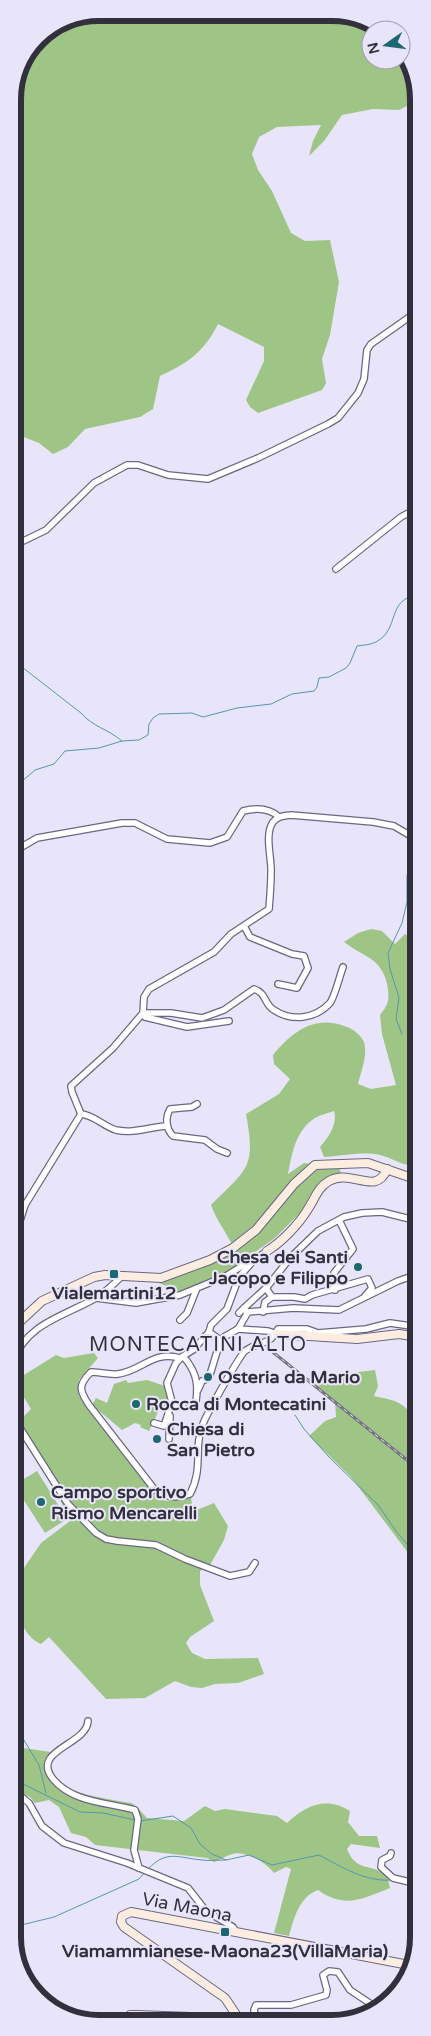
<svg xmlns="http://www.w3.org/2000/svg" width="431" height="2036" font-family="'Varela Round',sans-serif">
<rect width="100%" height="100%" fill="#e8e5fa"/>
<!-- green -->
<g fill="#9ec585">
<path d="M354,15L376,30H371V60H400L405,77L409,105L399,110L373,109L342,115L324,141L309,156L313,141L321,125L277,127L259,137L252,154L258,170L272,191L291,233L305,241L330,240L339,282L330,335L322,359L326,383L322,390L258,413L250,407L246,400L264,361V347L218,324C204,352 188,363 160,376L153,409L140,417L85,429L68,447L53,454L39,443L13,433V94L38,38L66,19Z"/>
<path d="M371,929L382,931L395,944L405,934L418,942V1165C405,1168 393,1158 380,1155C363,1151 341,1156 324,1157L320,1147C328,1138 338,1124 334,1111C328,1113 320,1115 315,1118C295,1131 292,1154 288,1174L304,1163L338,1167L341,1172L339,1175L315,1189L305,1208L275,1238L224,1274L180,1292L159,1283L235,1251C228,1234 217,1222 211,1205C248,1168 256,1168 246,1114L279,1094L290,1079L274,1064L273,1055C293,1031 315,1014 347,1027C353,1029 361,1035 364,1042C368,1055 361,1071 358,1084L371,1089L396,1085L382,1034L380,1015C383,1011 387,1006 388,1001C390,986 384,967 371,959C362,953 353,949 344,942L358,933Z"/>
<path d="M94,1353L98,1358L79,1380V1396L141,1477L154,1493L166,1501L191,1496L192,1506L197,1510L214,1503L228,1526L224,1540L210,1565L200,1571V1585L214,1621L190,1637L186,1643L192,1653L205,1659L258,1658L264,1674L238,1683L215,1684L202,1688L191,1687L175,1681L145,1698L106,1699L49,1637L41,1644C21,1636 13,1604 13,1584L41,1543L70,1521L48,1473L17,1423L31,1409L20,1391L19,1378L56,1355L64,1358Z"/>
<path d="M375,1370L378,1386L374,1396C398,1401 405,1402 418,1425V1566L351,1477L309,1436L325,1421L336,1417L335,1401L308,1378Z"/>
<path d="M126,1380L128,1383L147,1380L165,1386L169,1402L166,1412L159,1410L149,1431L140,1427L141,1425L135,1423L122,1430L92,1405L96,1398L107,1403L114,1384Z"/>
<path d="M37,1471L67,1519L45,1533L14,1485Z"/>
<path d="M16,1747L51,1752C47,1793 87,1794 118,1801C122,1802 130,1802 133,1804C138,1807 143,1814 147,1818L184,1821L205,1806L215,1811L225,1809L277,1816L287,1823C306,1805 326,1796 350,1811L348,1822L359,1836H377L380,1848L351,1844L347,1849C356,1872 369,1863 387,1875L390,1888C362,1899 345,1909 318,1890C299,1897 294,1918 289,1936L274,1933L291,1869L286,1867L274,1873C266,1863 246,1850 232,1854C226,1856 219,1860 214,1862L207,1858L95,1845L86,1837L71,1833L59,1807L49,1800L35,1803L30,1797L13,1790V1760Z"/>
</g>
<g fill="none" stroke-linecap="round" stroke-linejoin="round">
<!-- stream -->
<g stroke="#5497ae" stroke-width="1">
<path d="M13,660L81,713C93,727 108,729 122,741"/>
<path d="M13,789L35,770L54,764L65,751L99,748L122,741L139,740L148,735L149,724L153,718L159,714L192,713L203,717L237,708L271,704L292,694L314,691L317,687L319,678L329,677L346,668L350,663L357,646C363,645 370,645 376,642C401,628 385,601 418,594"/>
<path d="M402,1034L396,1019L399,998L390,969L388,953L402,923L407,902V876L412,852L418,840"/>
<path d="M295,1415L304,1429L328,1456L378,1505L396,1531L418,1557"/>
<path d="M13,1722L39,1765L46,1793"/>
<path d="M13,1779L80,1812L103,1813L136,1820"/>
<path d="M140,1821L173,1816L191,1828L200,1844L212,1854L226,1860L249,1855L272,1865L319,1855C342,1867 365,1882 391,1880"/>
<path d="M148,1869C167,1849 178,1858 202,1860C210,1861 218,1860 226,1860"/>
<path d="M410,1879L418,1878"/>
<path d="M13,1927L54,1917L139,1879L145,1872"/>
</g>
<defs>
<g id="street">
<path d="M13,546L46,530L94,483L127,465H138L168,475L208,479L258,458L328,424L338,418L358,393L364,379L367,350L371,344L418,311"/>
<path d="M336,569L401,517L418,508"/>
<path d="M13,852L37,838L122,823H135L167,839L210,843L227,837L243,811C255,808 269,808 279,817"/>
<path d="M244,926L250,937L292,954L304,956L308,968L297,988L278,984"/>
<path d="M143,1013H171L202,1018L224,1010L254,989C267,993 264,1005 274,1010C292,1022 315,1019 330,1003C335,996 340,975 343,967"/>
<path d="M145,1017L187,1027L229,1021"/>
<path d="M197,1104L192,1107L170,1109C165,1118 166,1129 173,1136L205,1140L217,1149L227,1153"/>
<path d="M81,1114L72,1092L71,1086L113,1048L143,1013L144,997L149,989L214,952L231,934L269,909C270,897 271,885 271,873C272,858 264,835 273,822C278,816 284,816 291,815L373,822L394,826L411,836L418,830"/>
<path d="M81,1114C94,1115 103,1126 116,1130C133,1134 150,1127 167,1126"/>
<path d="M13,1243L25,1205L81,1114"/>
<path d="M266,1288L272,1297H294L305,1299L312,1295L368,1279L372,1288L365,1296"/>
<path d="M335,1290L334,1273L353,1249L339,1220"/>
<path d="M96,1298L136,1303L180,1295L226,1276L250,1261L254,1260"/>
<path d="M244,1308L267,1287L291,1257L318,1231L344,1217L362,1213L382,1212L418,1221"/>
<path d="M263,1312L265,1302L272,1297"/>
<path d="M239,1313L244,1308L246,1311"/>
<path d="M180,1320L187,1313L197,1288"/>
<path d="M238,1329L268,1331L277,1334"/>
<path d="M209,1332L211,1325L227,1309L239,1277L254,1260L267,1251"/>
<path d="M180,1358C153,1350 142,1371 118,1374C109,1375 99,1372 91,1372C78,1385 79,1390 89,1405L155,1490C167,1497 176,1499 190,1494C204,1467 193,1448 203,1424C206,1415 240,1355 245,1351C258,1341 270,1346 278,1329H307L318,1333L366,1329L390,1323L418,1327"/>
<path d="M13,1362C26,1324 62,1317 94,1299C104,1293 113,1285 121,1277"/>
<path d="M198,1390L202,1381L209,1378L219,1345L224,1337L238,1329L248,1312L293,1308L339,1310L398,1281L418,1274"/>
<path d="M196,1401C199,1382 195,1370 183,1356L193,1350L209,1332L222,1341"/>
<path d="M173,1405L183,1407"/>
<path d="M13,1417L68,1504L96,1533L106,1539L117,1541L156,1545L185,1559L230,1576L249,1572L255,1563"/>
<path d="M154,1423L164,1426L172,1402L167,1383L176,1363L182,1357"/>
<path d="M169,1439L170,1416"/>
<path d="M88,1721C87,1745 30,1750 53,1779C73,1803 107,1802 135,1810L138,1819L134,1850L139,1868"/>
<path d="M13,1794L19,1795L29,1803L42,1826L64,1843L127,1863L188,1888L206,1911L233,1927L236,1932"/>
<path d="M391,1853L390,1856L382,1860L381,1867L393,1878L418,1884"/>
<path d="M257,2022L254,2010L256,2005H291L326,1995L327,1990L323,1975L329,1971L338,1972L350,1990L374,2006"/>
</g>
<g id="secondary">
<path d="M267,1251C282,1242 299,1224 308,1209C315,1199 317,1188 329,1181C351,1168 376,1197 387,1169"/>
<path d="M13,1328L42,1301L94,1277L105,1275L161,1278L210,1260L233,1248L256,1230L294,1184L315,1165L368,1163L418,1180"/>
<path d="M277,1334L357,1339L399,1334L418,1337"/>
<path d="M124,2022L130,2015H136L192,2017L205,2022"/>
<path d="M241,2022L225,1998L124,1927L121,1922L122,1916L131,1912L409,1965"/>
</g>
</defs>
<!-- street casing -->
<use href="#street" stroke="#6b6684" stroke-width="8"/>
<!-- secondary casing -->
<use href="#secondary" stroke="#6b6684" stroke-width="10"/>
<!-- street -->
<use href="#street" stroke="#fff" stroke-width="5.5"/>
<!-- secondary -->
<use href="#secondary" stroke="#fdede1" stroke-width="8"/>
<defs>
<path id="rail" d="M269,1349L418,1469"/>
</defs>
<!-- rail casing -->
<use href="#rail" stroke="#757383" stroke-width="3"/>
<!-- rail -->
<use href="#rail" stroke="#e8e5fa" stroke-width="1" stroke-dasharray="4" stroke-linecap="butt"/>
</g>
<!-- markers -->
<g fill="#1c6770" stroke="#e8e5fa" stroke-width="2">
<circle cx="358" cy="1267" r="5"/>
<rect x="109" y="1269" width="10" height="10" rx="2.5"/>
<circle cx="208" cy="1377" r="5"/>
<circle cx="136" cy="1404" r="5"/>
<circle cx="157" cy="1439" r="5"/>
<circle cx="41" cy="1502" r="5"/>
<rect x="220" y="1927" width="10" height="10" rx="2.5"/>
</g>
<g text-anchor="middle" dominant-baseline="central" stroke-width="4" stroke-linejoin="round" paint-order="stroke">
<!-- poi labels -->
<g font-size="18" font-weight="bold" fill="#32303d" stroke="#e8e5fa" text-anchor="start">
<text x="348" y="1257" text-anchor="end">Chesa dei Santi<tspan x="348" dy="21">Jacopo e Filippo</tspan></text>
<text x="114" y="1293" text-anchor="middle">Vialemartini12</text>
<text x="218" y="1377">Osteria da Mario</text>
<text x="146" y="1404">Rocca di Montecatini</text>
<text x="167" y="1429">Chiesa di<tspan x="167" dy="21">San Pietro</tspan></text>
<text x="51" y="1492">Campo sportivo<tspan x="51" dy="21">Rismo Mencarelli</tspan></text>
<text x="225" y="1951" text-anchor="middle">Viamammianese-Maona23(VillaMaria)</text>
</g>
<!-- street labels -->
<g font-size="18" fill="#32303d" stroke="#e8e5fa">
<text transform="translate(187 1907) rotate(11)">Via Maona</text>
</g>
<!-- quarter labels -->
<g font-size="20" letter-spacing="1" fill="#32303d" stroke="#e8e5fa">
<text x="198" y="1345">MONTECATINI ALTO</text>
</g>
</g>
<!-- crop -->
<path d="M0 0H431V2036H0ZM99 21H332A78 78 0 0 1 410 99V1937A78 78 0 0 1 332 2015H99A78 78 0 0 1 21 1937V99A78 78 0 0 1 99 21Z" fill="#e8e5fa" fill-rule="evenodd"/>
<path fill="none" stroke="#32303d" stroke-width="6" d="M99 21H332A78 78 0 0 1 410 99V1937A78 78 0 0 1 332 2015H99A78 78 0 0 1 21 1937V99A78 78 0 0 1 99 21Z"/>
<!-- north arrow -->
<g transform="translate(386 45) rotate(256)"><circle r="24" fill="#e8e5fa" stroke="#9f9dae"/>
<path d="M0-4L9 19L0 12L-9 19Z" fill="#1c6770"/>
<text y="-8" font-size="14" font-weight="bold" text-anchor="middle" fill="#32303d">N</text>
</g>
</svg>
